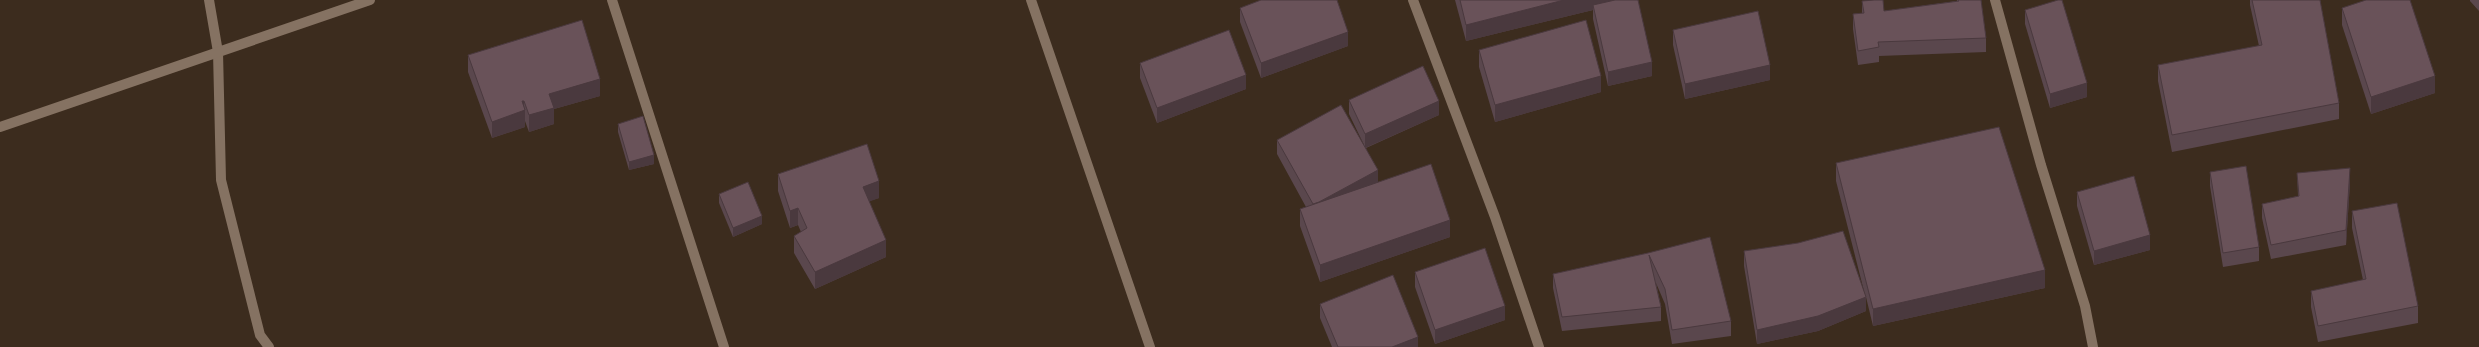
<svg xmlns="http://www.w3.org/2000/svg" width="2479" height="347" font-family="'Fira Sans',sans-serif">
<rect width="100%" height="100%" fill="#3c2c1e"/>
<g fill="none" stroke-linecap="round" stroke-linejoin="round">
<!-- minor -->
<g stroke="#857262" stroke-width="10">
<path d="M209,0L218,52L221,180L260,335L269,347"/>
<path d="M612,0L724,347"/>
<path d="M1031,0L1150,347"/>
<path d="M1413,0L1495,217L1539,347"/>
<path d="M1995,0L2041,165L2085,306L2093,347"/>
<path d="M0,127L370,0"/>
</g>
</g>
<!-- wall -->
<g fill="#5a474d">
<path d="M1455,0H1638L1652,76L1608,86L1593,19V10L1466,41Z"/>
<path d="M1957,0H1981L1986,38V52L1879,56V62L1858,65L1853,29V14L1862,13V1L1884,11L1957,1Z"/>
<path d="M2250,0H2320L2339,103V119L2172,152L2158,81V65L2259,46L2250,5Z"/>
<path d="M2470,0H2479V11L2470,1Z"/>
<path d="M1240,8L1348,46L1261,78L1240,22Z"/>
<path d="M2342,8L2435,93L2371,114L2342,25Z"/>
<path d="M2025,10L2087,97L2050,108L2025,24Z"/>
<path d="M1673,30L1770,80L1685,99L1673,45Z"/>
<path d="M1479,50L1601,92L1495,122L1479,67Z"/>
<path d="M468,55L600,96L554,109V124L529,132L525,121V127L492,138L468,72Z"/>
<path d="M1140,63L1246,89L1157,123L1140,78Z"/>
<path d="M1349,100L1439,115L1366,148L1378,182L1450,237L1320,282L1300,226V209L1306,207L1277,154V140L1364,145L1349,114Z"/>
<path d="M618,124L654,164L629,170L618,132Z"/>
<path d="M1836,163L2045,288L1873,326L1866,297V311L1818,331L1757,344L1744,266V251L1798,243L1865,295L1836,181Z"/>
<path d="M2210,172L2259,247V261L2223,267L2210,186Z"/>
<path d="M2297,173L2350,182L2346,245L2271,259L2262,218V204L2298,196Z"/>
<path d="M778,174L879,198L869,201L886,257L815,289L794,253V236L801,232L798,225L790,228L778,191Z"/>
<path d="M2077,192L2150,250L2094,265L2077,206Z"/>
<path d="M719,194L762,224L733,237L719,203Z"/>
<path d="M2352,211L2418,306V323L2318,342L2311,307V291L2363,280L2352,228Z"/>
<path d="M1648,253L1731,321V336L1672,344L1665,304L1656,283L1661,307V321L1562,331L1553,288V274Z"/>
<path d="M1415,272L1505,320L1435,344L1415,287Z"/>
<path d="M1320,304L1418,347H1332L1320,318Z"/>
</g>
<!-- shaded-wall -->
<g fill="#4a393e">
<path d="M1564,0H1625L1593,5V10L1466,41V25Z"/>
<path d="M1348,32V46L1261,78V63Z"/>
<path d="M1652,62V76L1608,86V72Z"/>
<path d="M1770,65V80L1685,99V84Z"/>
<path d="M1246,75V89L1157,123V108Z"/>
<path d="M1601,76V92L1495,122V105Z"/>
<path d="M2435,76V93L2371,114V97Z"/>
<path d="M600,79V96L554,109V124L529,132V115L549,94Z"/>
<path d="M2087,83V97L2050,108V94Z"/>
<path d="M522,101H524V110H525V127L492,138V122Z"/>
<path d="M1439,101V115L1365,148V134Z"/>
<path d="M654,155V164L629,170V162Z"/>
<path d="M2350,168V182L2346,245V230Z"/>
<path d="M1378,170V184L1314,205Z"/>
<path d="M879,181V198L863,204V187Z"/>
<path d="M798,208V225L790,228V211Z"/>
<path d="M762,216V224L733,237V228Z"/>
<path d="M1450,220V237L1320,282V265Z"/>
<path d="M2150,235V250L2094,265V251Z"/>
<path d="M886,240V257L815,289V272Z"/>
<path d="M2045,270V288L1873,326V309Z"/>
<path d="M1866,297V311L1818,331L1757,344V330Z"/>
<path d="M1505,306V320L1435,344V330Z"/>
<path d="M1418,337V347H1392Z"/>
</g>
<!-- building -->
<g fill="#695259" stroke="#4a393e">
<path d="M1261,0H1337L1348,32L1261,63L1240,8Z"/>
<path d="M1460,0H1564L1466,25Z"/>
<path d="M1615,0H1638L1652,62L1608,72L1593,5Z"/>
<path d="M1874,0H1883L1884,11L1959,1L1958,0H1981L1986,38L1878,42L1879,47L1858,51L1853,14L1864,13L1862,1Z"/>
<path d="M2058,0H2062L2087,83L2050,94L2025,10Z"/>
<path d="M2252,0H2320L2339,103L2172,135L2158,65L2262,45Z"/>
<path d="M2366,0H2410L2435,76L2371,97L2342,8Z"/>
<path d="M1758,11L1770,65L1685,84L1673,30Z"/>
<path d="M582,20L600,79L549,94L554,108L529,115L524,101H522L525,110L492,122L468,55Z"/>
<path d="M1586,20L1601,76L1495,105L1479,50Z"/>
<path d="M1229,30L1246,75L1157,108L1140,63Z"/>
<path d="M1423,66L1439,101L1365,134L1349,100Z"/>
<path d="M1341,105L1378,170L1319,202L1313,204L1277,140Z"/>
<path d="M643,116L654,155L629,162L618,124Z"/>
<path d="M1999,127L2045,270L1873,309L1836,163Z"/>
<path d="M867,144L879,181L863,187L886,240L815,272L794,236L807,228L798,208L790,211L778,174Z"/>
<path d="M1431,164L1450,220L1320,265L1300,209Z"/>
<path d="M2246,166L2259,247L2223,253L2210,172Z"/>
<path d="M2350,168L2346,230L2271,245L2262,204L2299,196L2297,173Z"/>
<path d="M2134,176L2150,235L2094,251L2077,192Z"/>
<path d="M748,182L762,216L733,228L719,194Z"/>
<path d="M2397,203L2418,306L2318,326L2311,291L2366,279L2352,211Z"/>
<path d="M1843,231L1866,297L1818,316L1757,330L1744,251L1798,243Z"/>
<path d="M1710,237L1731,321L1672,330L1665,289L1649,255L1661,307L1562,317L1553,274L1648,253Z"/>
<path d="M1485,248L1505,306L1435,330L1415,272Z"/>
<path d="M1393,275L1418,337L1392,347H1338L1320,304Z"/>
</g>
</svg>
